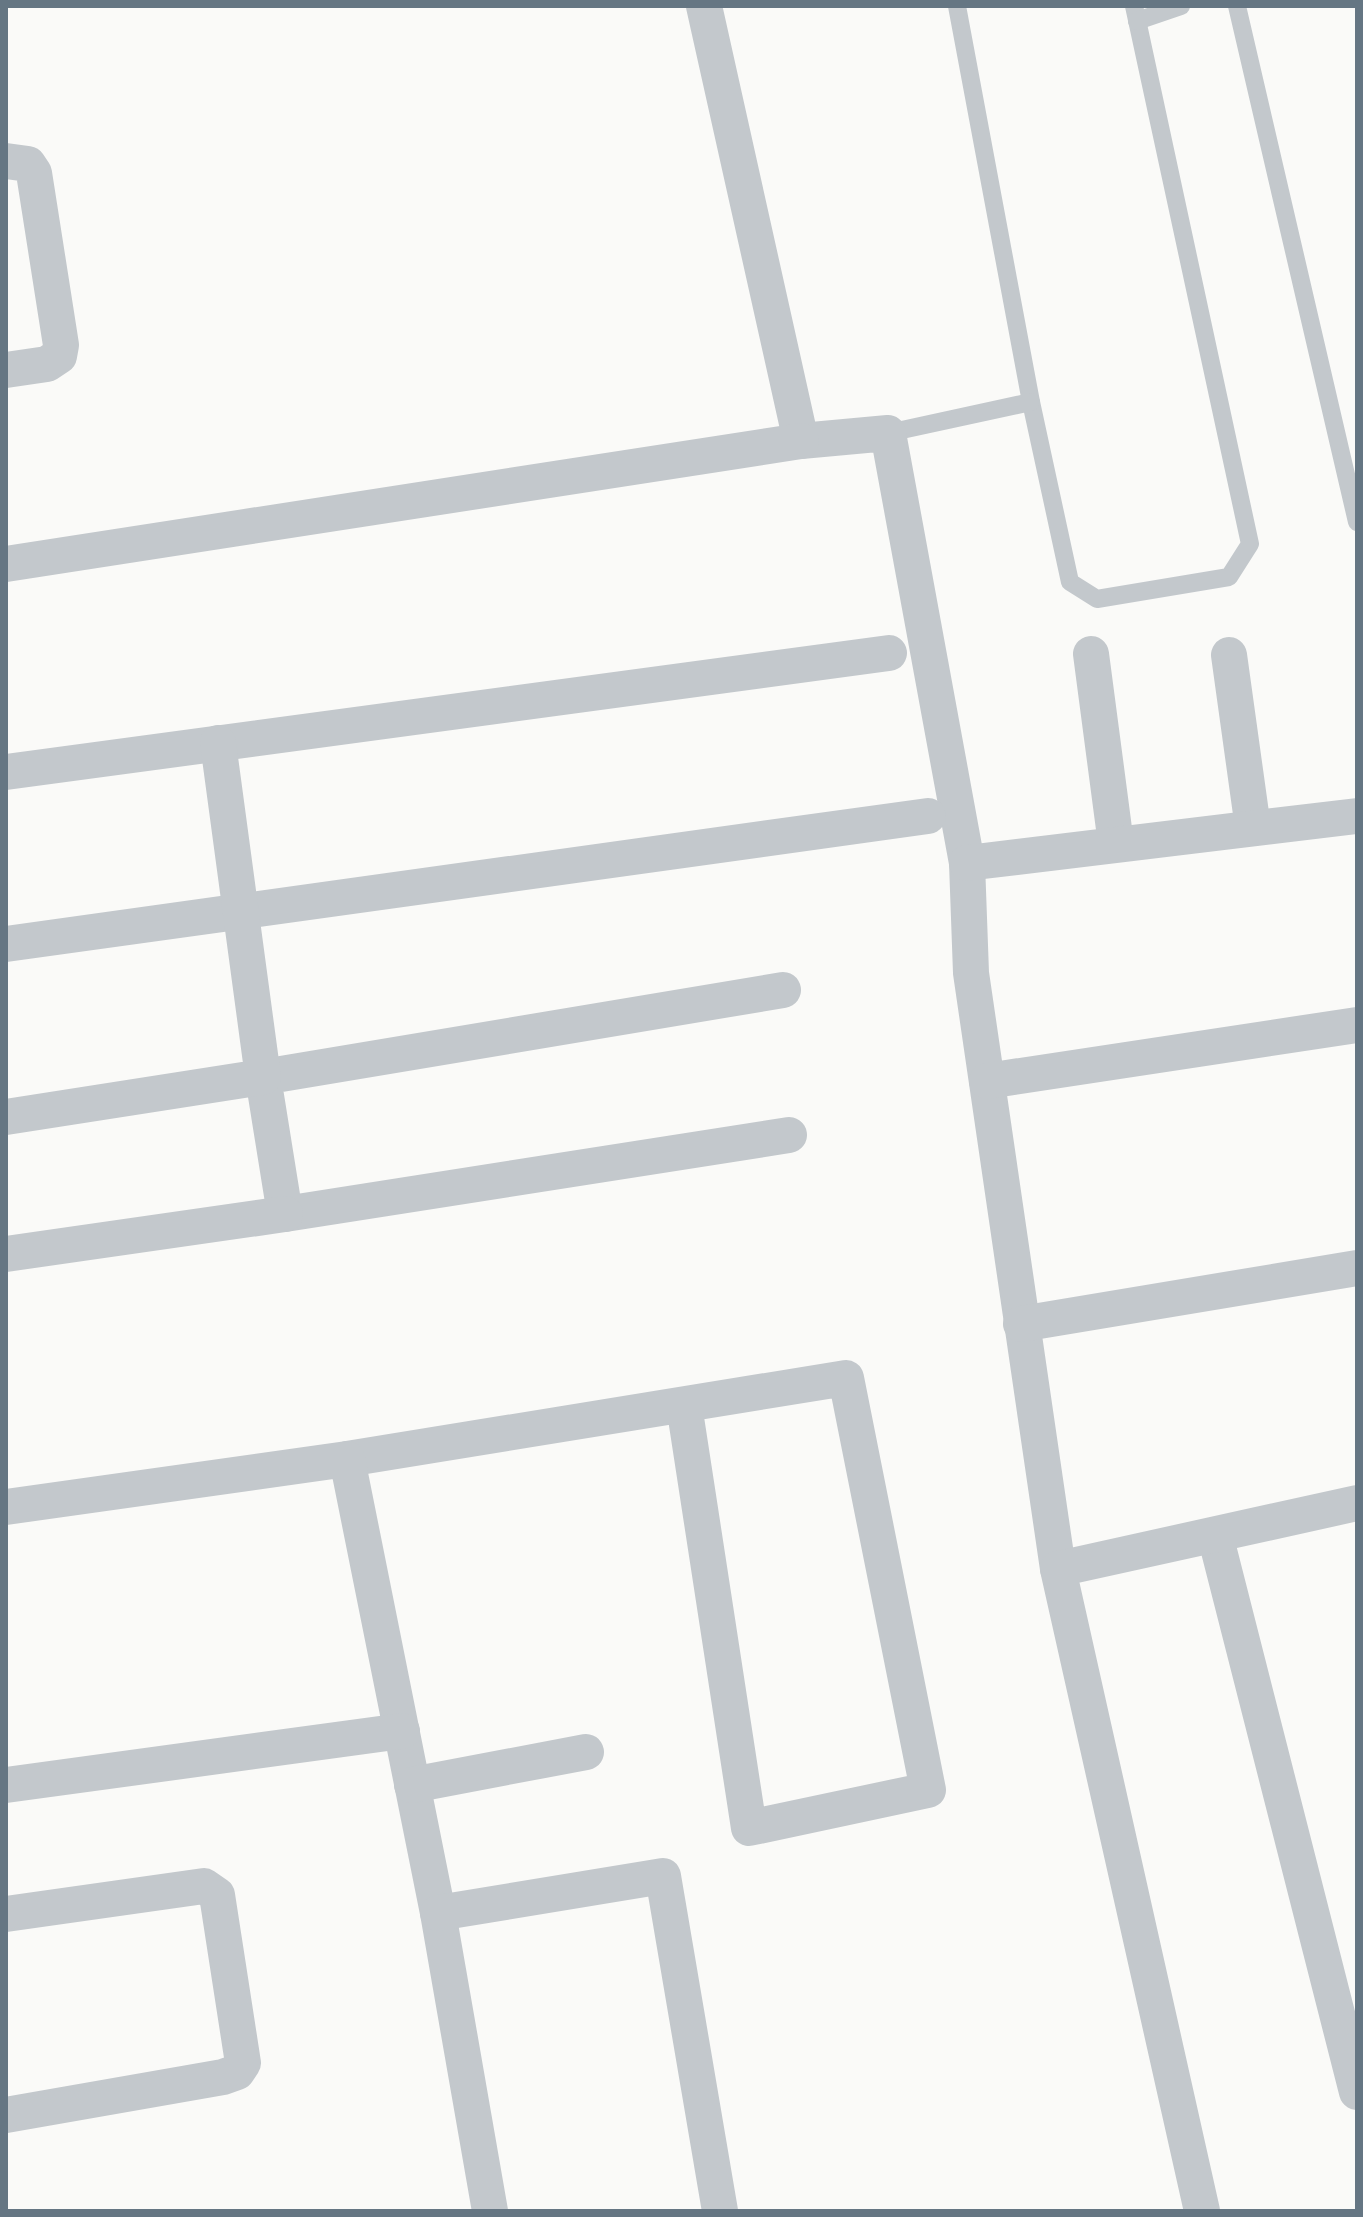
<svg xmlns="http://www.w3.org/2000/svg" width="1363" height="2217" font-family="'Fira Sans Condensed',sans-serif">
<rect width="100%" height="100%" fill="#fafaf8"/>
<g fill="none" stroke-linecap="round" stroke-linejoin="round">
<!-- lane -->
<g stroke="#c3c8cc" stroke-width="18">
<path d="M957,6L1031,402L1070,582L1097,599L1229,577L1250,544L1134,6"/>
<path d="M1237,6L1357,522"/>
<path d="M1137,21L1181,6"/>
<path d="M888,433L1031,402"/>
</g>
<!-- street -->
<g stroke="#c3c8cc" stroke-width="36">
<path d="M704,6L801,441L888,433L967,863L971,973L1058,1569"/>
<path d="M6,161L28,164L34,173L61,345L59,356L47,364L6,370"/>
<path d="M6,564L801,441"/>
<path d="M1091,654L1116,844"/>
<path d="M1229,655L1253,828"/>
<path d="M6,772L889,653"/>
<path d="M967,863L1357,816"/>
<path d="M6,944L928,816"/>
<path d="M783,990L263,1077L285,1214L789,1135"/>
<path d="M987,1081L1357,1025"/>
<path d="M6,1117L263,1077L218,743"/>
<path d="M6,1254L285,1214"/>
<path d="M1021,1324L1357,1268"/>
<path d="M347,1459L846,1378L928,1790L749,1828L684,1405"/>
<path d="M6,1507L347,1459L438,1913L490,2211"/>
<path d="M1215,1535L1357,2092"/>
<path d="M6,1785L402,1731"/>
<path d="M412,1785L586,1752"/>
<path d="M438,1913L663,1876L720,2211"/>
<path d="M6,1914L204,1886L217,1895L243,2063L237,2072L223,2077L6,2115"/>
<path d="M1202,2211L1058,1569L1357,1503"/>
</g>
</g>
<!-- border -->
<rect width="1363" height="2217" fill="none" stroke="#657683" stroke-width="16"/>
</svg>
